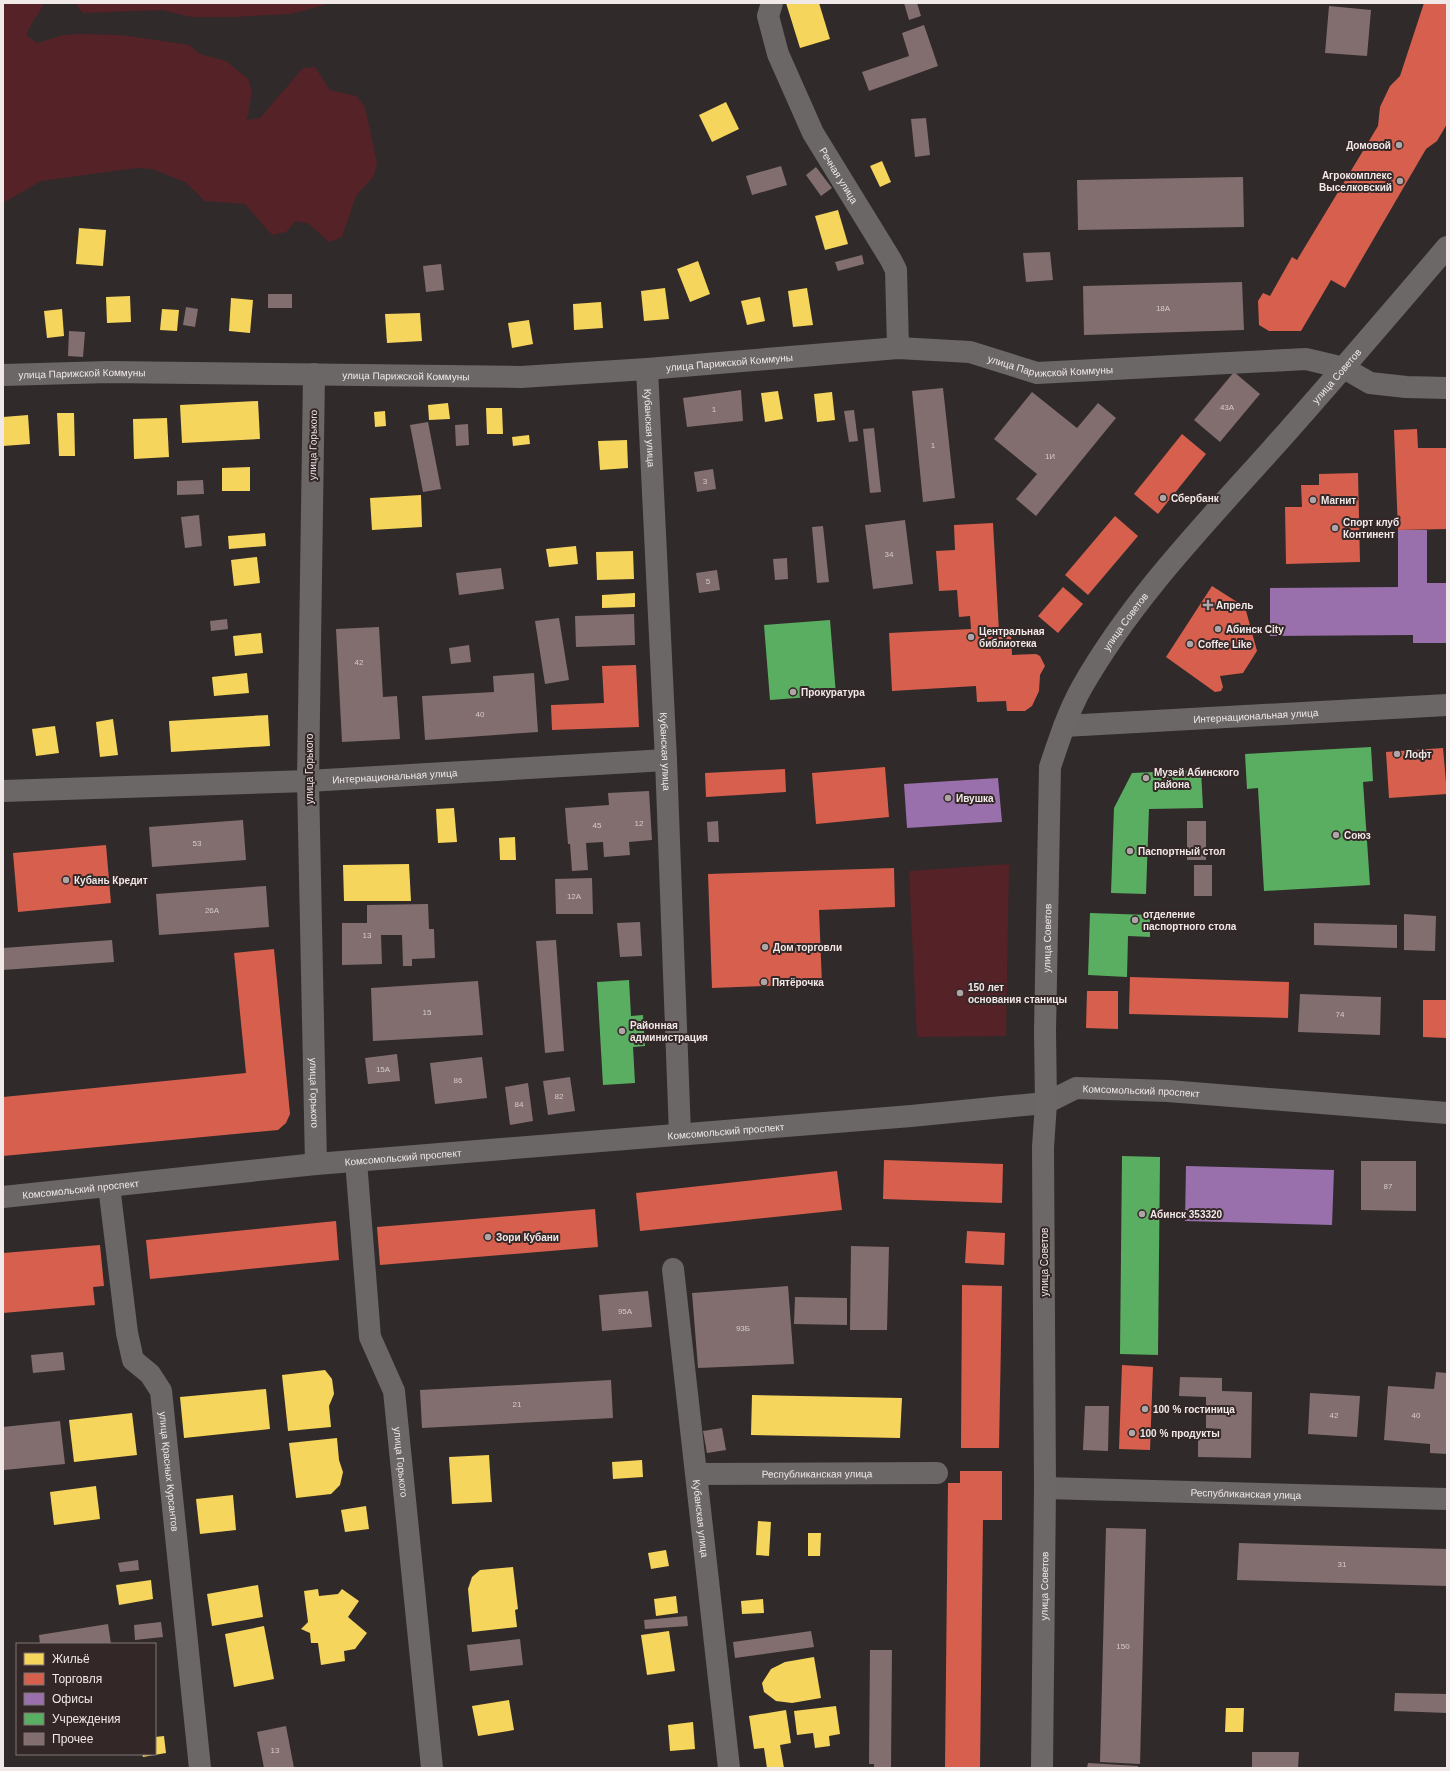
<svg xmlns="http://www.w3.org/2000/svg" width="1450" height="1771" font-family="Helvetica,sans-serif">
<rect width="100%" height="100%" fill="#312a2a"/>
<!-- green -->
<g fill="#552227">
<path d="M3,3H45L32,23L26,35L37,43L64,35L78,34L121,35L189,45L200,54L226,61L248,79L252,91L247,120L260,118L303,68L315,67L330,90L356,96L365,107L377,163L374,176L356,196L342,237L329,242L309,224L296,221L286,232L272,235L245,204L205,201L185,182L152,169L136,168L41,181L3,203Z"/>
<path d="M75,3H332L290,14L232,17H191L162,10L83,13Z"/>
<path d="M1009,864L1006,1036L917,1037L909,871Z"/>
</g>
<!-- homes -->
<g fill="#f6d55c">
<path d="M786,3H819L830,39L800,48Z"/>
<path d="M726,102L739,129L712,142L699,115Z"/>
<path d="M882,161L891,182L880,187L870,166Z"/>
<path d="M838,210L848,244L825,250L815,216Z"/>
<path d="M79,228L106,230L103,266L76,264Z"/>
<path d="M698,261L710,294L690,302L677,269Z"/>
<path d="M665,288L669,319L644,321L641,291Z"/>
<path d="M807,288L813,325L793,327L788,291Z"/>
<path d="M130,296L131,322L107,323L106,297Z"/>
<path d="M760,297L765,321L747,325L741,301Z"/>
<path d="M231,298L253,300L250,333L229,331Z"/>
<path d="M601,302L603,328L574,330L573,304Z"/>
<path d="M62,309L64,336L47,338L44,311Z"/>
<path d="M162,309L179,310L177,331L160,330Z"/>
<path d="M420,313L422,341L387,343L385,314Z"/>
<path d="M529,320L533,344L512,348L508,323Z"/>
<path d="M778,391L783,419L765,422L761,393Z"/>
<path d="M832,392L835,420L817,422L814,394Z"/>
<path d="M258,401L260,439L182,443L180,405Z"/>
<path d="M448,403L450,419L429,420L428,405Z"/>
<path d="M486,408H502L503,434H487Z"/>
<path d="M385,411L386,426L375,427L374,412Z"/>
<path d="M57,413H74L75,456H59Z"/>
<path d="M28,415L30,444L3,446V417Z"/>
<path d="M167,418L169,457L134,459L133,419Z"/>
<path d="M529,435L530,444L513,446L512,437Z"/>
<path d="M627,440L628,468L600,470L598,441Z"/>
<path d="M250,467V491H222V468Z"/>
<path d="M421,495L422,527L372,530L370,498Z"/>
<path d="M265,533L266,546L229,549L228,536Z"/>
<path d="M576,546L578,564L549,567L546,549Z"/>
<path d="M633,551L634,579L597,580L596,552Z"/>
<path d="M257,557L260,583L234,586L231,560Z"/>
<path d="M635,593V607L602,608V595Z"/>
<path d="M261,633L263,653L235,656L233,636Z"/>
<path d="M247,673L249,693L214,696L212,677Z"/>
<path d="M268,715L270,746L171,752L169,721Z"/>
<path d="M113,719L118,755L100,757L96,722Z"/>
<path d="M55,726L59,753L36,756L32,729Z"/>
<path d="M454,808L457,842L438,843L436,809Z"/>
<path d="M515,837L516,860H500L499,838Z"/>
<path d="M409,864L411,901H344L343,865Z"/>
<path d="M325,1370L332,1379L334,1394L329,1406L331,1427L288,1431L282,1375Z"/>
<path d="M266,1389L270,1429L184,1438L180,1397Z"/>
<path d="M752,1395L902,1398L900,1438L751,1435Z"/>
<path d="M132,1413L137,1455L74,1462L69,1420Z"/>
<path d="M337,1438L339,1460L343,1472L340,1485L331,1494L296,1498L289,1443Z"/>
<path d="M489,1455L492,1502L452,1504L449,1457Z"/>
<path d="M642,1460L643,1477L613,1479L612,1462Z"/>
<path d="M96,1486L100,1519L54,1525L50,1492Z"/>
<path d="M233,1495L236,1530L200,1534L196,1499Z"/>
<path d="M366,1506L369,1529L345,1532L341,1510Z"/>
<path d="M758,1521L771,1522L769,1556L756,1555Z"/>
<path d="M808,1533H821L820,1556H808Z"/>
<path d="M666,1550L669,1566L651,1569L648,1553Z"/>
<path d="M513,1567L518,1609L515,1610L517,1627L472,1632L468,1589L472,1577L480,1570Z"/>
<path d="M151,1580L153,1599L119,1605L116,1585Z"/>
<path d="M258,1585L263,1617L212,1626L207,1594Z"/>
<path d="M318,1589L319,1596L338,1594L342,1589L359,1601L348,1617L367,1633L355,1649L344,1651L345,1661L321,1665L318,1643H311L310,1633L301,1629L308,1622L304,1591Z"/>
<path d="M676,1596L678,1613L656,1616L654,1599Z"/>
<path d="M763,1599L764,1613L742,1614L741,1601Z"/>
<path d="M264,1626L274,1679L234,1687L225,1634Z"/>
<path d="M669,1631L675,1671L647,1675L641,1635Z"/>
<path d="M814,1657L821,1698L792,1703L776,1701L764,1692L762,1683L771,1669L785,1662Z"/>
<path d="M509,1700L514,1730L478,1736L472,1706Z"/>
<path d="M836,1706L840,1734L829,1736L830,1746L815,1748L813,1733L797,1735L794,1711Z"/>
<path d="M1226,1708H1244L1243,1732H1225Z"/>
<path d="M786,1710L791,1743L780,1745L784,1768H767L764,1748L754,1749L749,1716Z"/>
<path d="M693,1722L695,1749L670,1751L668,1725Z"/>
<path d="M164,1736L166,1753L143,1757L142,1754H155V1737Z"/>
</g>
<!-- shops -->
<g fill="#d6604d">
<path d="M1424,3H1447V124L1437,141L1426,149L1345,288L1331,280L1301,331H1269L1259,325L1258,301L1263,293L1270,296L1292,257L1297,260L1378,126L1380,107L1390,86L1400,76Z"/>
<path d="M1417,429L1418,448H1447V529L1398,530L1394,430Z"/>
<path d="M1182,434L1206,454L1158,514L1134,494Z"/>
<path d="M1358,473L1360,562L1286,564L1285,507H1302L1301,485H1319V474Z"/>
<path d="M1115,516L1138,536L1088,595L1065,575Z"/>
<path d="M993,523L999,632L1011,631L1012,655L1036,654L1040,656L1045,666L1040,675L1039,691L1032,706L1025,711H1007L1006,701L977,702L976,686L892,691L889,633L971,629L970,616L959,617L957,590L939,591L936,551L955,550L954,525Z"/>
<path d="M1212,586L1245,607L1257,651L1243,673L1220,676L1223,687L1221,691L1215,692L1166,657Z"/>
<path d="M1063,587L1083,604L1058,633L1038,616Z"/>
<path d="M636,665L639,727L552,730L551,705L604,703L602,666Z"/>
<path d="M1443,748L1447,794L1389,798L1386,752Z"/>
<path d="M885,767L889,817L816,824L812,773Z"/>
<path d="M785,769L786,792L706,797L705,773Z"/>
<path d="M106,845L111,903L18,912L13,853Z"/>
<path d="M894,868L895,907L819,910L822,984L712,988L708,874Z"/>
<path d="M274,949L290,1114L286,1123L278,1130L3,1156V1097L246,1073L234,953Z"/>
<path d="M1130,977L1289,982L1288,1018L1129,1014Z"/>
<path d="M1087,991H1118V1029L1086,1028Z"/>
<path d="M1423,1000H1447V1038L1423,1037Z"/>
<path d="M884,1160L1003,1164L1002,1203L883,1199Z"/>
<path d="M837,1171L842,1210L640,1231L636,1193Z"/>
<path d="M595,1209L598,1247L380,1265L377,1227Z"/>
<path d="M336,1221L339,1260L150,1279L146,1240Z"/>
<path d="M967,1231L1005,1233L1004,1265L965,1263Z"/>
<path d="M100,1245L104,1286L93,1287L95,1305L3,1313V1253Z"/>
<path d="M962,1285L1002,1286L999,1448H961Z"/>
<path d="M1122,1365L1153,1367L1150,1450L1119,1449Z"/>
<path d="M960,1471H1002V1520H983L980,1768H945L948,1483H960Z"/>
</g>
<!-- offices -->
<g fill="#9970ab">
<path d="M1398,530H1427V583H1447V643H1413V635L1270,636V588L1398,587Z"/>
<path d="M998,778L1002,822L907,828L904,784Z"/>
<path d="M1186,1166L1334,1170L1332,1225L1185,1221Z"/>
</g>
<!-- public -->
<g fill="#5aae61">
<path d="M830,620L836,695L770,700L764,625Z"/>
<path d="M1371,747L1373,781L1363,782L1370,885L1264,891L1258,788L1247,789L1245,754Z"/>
<path d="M1201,770L1203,808L1149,809L1146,894L1111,893L1114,808L1132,773Z"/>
<path d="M1090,913L1150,915V937L1128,936L1127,977L1088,975Z"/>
<path d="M629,980L631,1016L643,1015L645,1046L633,1047L635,1083L603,1085L597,982Z"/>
<path d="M1122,1156L1160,1157L1158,1355L1120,1354Z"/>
</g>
<!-- building -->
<g fill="#826e6f">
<path d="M904,3H917L921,16L909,20Z"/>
<path d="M1329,6L1371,10L1367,56L1325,53Z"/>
<path d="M924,25L938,66L869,91L862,72L909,56L902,33Z"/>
<path d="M926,118L930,155L915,157L911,119Z"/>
<path d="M781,166L787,185L752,195L746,176Z"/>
<path d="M816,167L832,188L821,196L806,175Z"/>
<path d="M1243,177L1244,227L1078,230L1077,180Z"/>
<path d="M1050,252L1053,280L1026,282L1023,253Z"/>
<path d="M862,255L864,264L838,271L835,262Z"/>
<path d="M441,264L444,290L426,292L423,266Z"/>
<path d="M1242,282L1244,330L1084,335L1083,286Z"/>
<rect x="268" y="294" width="24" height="14"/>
<path d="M186,307L198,309L195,327L183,325Z"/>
<path d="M69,331L85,332L83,357L68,356Z"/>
<path d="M1234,372L1260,394L1220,442L1194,420Z"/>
<path d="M943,388L955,498L923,502L912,391Z"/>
<path d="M741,390L743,421L687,427L683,398Z"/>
<path d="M1032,392L1077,428L1098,403L1116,418L1036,516L1016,499L1037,474L994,439Z"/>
<path d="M854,410L858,441L849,442L844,411Z"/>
<path d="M428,422L441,489L423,492L410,425Z"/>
<path d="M468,424L469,445L456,446L455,425Z"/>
<path d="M874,428L881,492L870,493L863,429Z"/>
<path d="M713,469L716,489L697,492L694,472Z"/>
<path d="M203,480L204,494L177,495V481Z"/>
<path d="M199,515L202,546L185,548L181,517Z"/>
<path d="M905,520L913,584L873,589L865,525Z"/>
<path d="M823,526L829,582L817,583L812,527Z"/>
<path d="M787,558L788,579L775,580L773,559Z"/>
<path d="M501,568L504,589L459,595L456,573Z"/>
<path d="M717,570L720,590L699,593L696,573Z"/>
<path d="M634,614L635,645L576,647L575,616Z"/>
<path d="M559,618L569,680L545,684L535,621Z"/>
<path d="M227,619L228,629L211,631L210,621Z"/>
<path d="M379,627L383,697L397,696L400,739L342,742L336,629Z"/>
<path d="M469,645L471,662L451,664L449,648Z"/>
<path d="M534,673L538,732L425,740L422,696L494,692L493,676Z"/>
<path d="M649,791L652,840L629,842L630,855L604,857L603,842L586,843L588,870L572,871L570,844H568L565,808L609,805L608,793Z"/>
<path d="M243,820L246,860L152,867L149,827Z"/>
<path d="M718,821L719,842H708L707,822Z"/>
<rect x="1187" y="821" width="19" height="39"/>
<rect x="1194" y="865" width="18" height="31"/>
<path d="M592,878L593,914H556L555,879Z"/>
<path d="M266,886L269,927L159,935L156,894Z"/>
<path d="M428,904L429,929H434L435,958L412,959V966H403L402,935H381L382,964L342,965V923H367V905Z"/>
<path d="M1404,914L1436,916L1435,951L1404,950Z"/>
<path d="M640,922L642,956L620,957L617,923Z"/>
<path d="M1314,923L1397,925V948L1314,945Z"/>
<path d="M112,940L114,962L3,970V948Z"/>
<path d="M556,940L564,1051L545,1053L536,941Z"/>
<path d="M478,981L483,1035L373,1041L371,988Z"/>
<path d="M1300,994L1381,997L1380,1035L1298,1032Z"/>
<path d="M397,1054L400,1081L368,1084L365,1058Z"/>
<path d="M482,1057L487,1098L435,1104L430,1063Z"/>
<path d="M570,1077L575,1111L548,1115L543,1081Z"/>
<path d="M528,1083L533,1121L510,1125L505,1087Z"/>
<path d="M1361,1161H1416V1211L1361,1210Z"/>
<path d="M851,1246L889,1247L887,1330H850Z"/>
<path d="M788,1286L794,1364L698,1368L692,1293Z"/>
<path d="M648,1291L652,1327L602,1331L599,1295Z"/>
<path d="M795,1297L847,1298V1325L794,1324Z"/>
<path d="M63,1352L65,1370L33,1373L31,1355Z"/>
<path d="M1436,1372L1447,1373V1454L1430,1453V1444L1384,1440L1388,1386L1434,1389Z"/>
<path d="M1180,1377L1222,1378V1391L1252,1392L1251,1458L1198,1457V1436H1221V1429L1206,1428V1397L1179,1396Z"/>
<path d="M611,1380L613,1418L422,1428L420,1390Z"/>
<path d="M1310,1393L1360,1396L1357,1437L1308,1434Z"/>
<path d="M1085,1406H1109L1108,1451L1083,1450Z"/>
<path d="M60,1421L65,1464L4,1470L3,1427Z"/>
<path d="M722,1428L726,1450L707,1453L703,1431Z"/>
<path d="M1106,1528L1146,1529L1140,1764L1100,1762Z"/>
<path d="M1239,1543L1447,1549V1586L1237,1580Z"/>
<path d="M138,1560L139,1570L120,1572L118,1563Z"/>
<path d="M687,1616L688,1626L645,1629L644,1620Z"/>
<path d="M161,1622L163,1637L135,1640L134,1625Z"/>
<path d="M108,1624L111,1644H40L39,1635Z"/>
<path d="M811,1631L814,1647L735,1658L733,1642Z"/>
<path d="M520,1639L523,1665L470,1671L467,1645Z"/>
<path d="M870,1650H892L891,1768H874V1764H869Z"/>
<path d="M1395,1693L1447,1694V1713L1394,1711Z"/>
<path d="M286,1726L294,1768H264L257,1732Z"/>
<path d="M1252,1752H1299L1298,1768H1252Z"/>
<path d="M1088,1763L1138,1766V1768H1087Z"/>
</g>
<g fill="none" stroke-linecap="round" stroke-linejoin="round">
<!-- minor -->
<g stroke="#6b6767" stroke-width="22">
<path id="s1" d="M772,3L768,16L778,54L813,133L891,260L896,270L898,348"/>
<path id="s2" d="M647,369L666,760L680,1134"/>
<path id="s3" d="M314,374L308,781L316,1164"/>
<path id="s4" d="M3,375L109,372L521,377L647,369L898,348L970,352L1037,373L1306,359L1344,368L1370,383L1406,387L1447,388"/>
<path id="s5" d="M1064,726L1447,705"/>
<path id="s6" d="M3,791L308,781L666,760"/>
<path id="s7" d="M356,1161L370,1337L394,1391L432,1768"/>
<path id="s8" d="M109,1186L127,1333L133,1360L150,1374L161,1391L200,1768"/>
<path id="s9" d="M3,1197L316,1164L911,1116L1013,1106L1046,1103L1076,1088L1168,1091L1447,1113"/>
<path id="s10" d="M673,1269L729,1768"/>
<path id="s11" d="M697,1474L937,1473"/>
<path id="s12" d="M1045,1488L1447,1499"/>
</g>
<!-- major -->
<path stroke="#6d6868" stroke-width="22" id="s13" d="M1042,1768L1045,1488L1043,1147L1046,1103L1045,1031L1050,767C1059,740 1068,712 1082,687C1132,599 1204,525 1271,450C1331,383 1389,315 1447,247"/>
</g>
<!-- markers -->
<g fill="#aea6a6" stroke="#342727" stroke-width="1.5">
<circle cx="1399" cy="145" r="4"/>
<circle cx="1400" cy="181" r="4"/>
<circle cx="1163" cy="498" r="4"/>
<circle cx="1313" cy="500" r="4"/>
<circle cx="1335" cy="528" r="4"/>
<path d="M1206 599h4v4h4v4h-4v4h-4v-4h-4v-4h4z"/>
<circle cx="1218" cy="629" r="4"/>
<circle cx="971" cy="637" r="4"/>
<circle cx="1190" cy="644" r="4"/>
<circle cx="793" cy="692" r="4"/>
<circle cx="1397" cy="754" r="4"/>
<circle cx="1146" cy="778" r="4"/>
<circle cx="948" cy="798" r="4"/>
<circle cx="1336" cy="835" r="4"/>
<circle cx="1130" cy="851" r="4"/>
<circle cx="66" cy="880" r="4"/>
<circle cx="1135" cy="920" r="4"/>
<circle cx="765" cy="947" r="4"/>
<circle cx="764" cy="982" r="4"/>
<circle cx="960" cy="993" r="4"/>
<circle cx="622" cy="1031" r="4"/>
<circle cx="1142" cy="1214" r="4"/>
<circle cx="488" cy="1237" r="4"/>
<circle cx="1145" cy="1409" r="4"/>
<circle cx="1132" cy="1433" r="4"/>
</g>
<g text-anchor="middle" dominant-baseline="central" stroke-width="4" stroke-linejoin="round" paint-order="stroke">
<!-- number labels -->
<g font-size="8" fill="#d5caca">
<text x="1163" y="308">18А</text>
<text x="1227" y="407">43А</text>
<text x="714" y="409">1</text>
<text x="933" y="445">1</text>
<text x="1050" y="456">1И</text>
<text x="705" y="481">3</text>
<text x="889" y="554">34</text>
<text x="708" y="581">5</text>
<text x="359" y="662">42</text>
<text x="480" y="714">40</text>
<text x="639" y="823">12</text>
<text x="597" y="825">45</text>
<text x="197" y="843">53</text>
<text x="574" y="896">12А</text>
<text x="212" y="910">26А</text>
<text x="367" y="935">13</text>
<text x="427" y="1012">15</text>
<text x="1340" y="1014">74</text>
<text x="383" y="1069">15А</text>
<text x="458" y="1080">86</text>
<text x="559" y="1096">82</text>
<text x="519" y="1104">84</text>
<text x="1388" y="1186">87</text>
<text x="625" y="1311">95А</text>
<text x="743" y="1328">93Б</text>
<text x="517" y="1404">21</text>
<text x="1334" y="1415">42</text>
<text x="1416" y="1415">40</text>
<text x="1342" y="1564">31</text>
<text x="1123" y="1646">150</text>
<text x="275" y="1750">13</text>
</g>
<!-- poi labels -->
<g font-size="10" font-weight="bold" fill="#f1e8e8" stroke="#342727" text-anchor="start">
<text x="1391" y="145" text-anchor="end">Домовой</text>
<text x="1392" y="175" text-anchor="end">Агрокомплекс<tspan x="1392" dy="12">Выселковский</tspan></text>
<text x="1171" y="498">Сбербанк</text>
<text x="1321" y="500">Магнит</text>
<text x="1343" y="522">Спорт клуб<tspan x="1343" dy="12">Континент</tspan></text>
<text x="1216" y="605">Апрель</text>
<text x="1226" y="629">Абинск City</text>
<text x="979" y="631">Центральная<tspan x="979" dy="12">библиотека</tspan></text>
<text x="1198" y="644">Coffee Like</text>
<text x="801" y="692">Прокуратура</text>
<text x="1405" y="754">Лофт</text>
<text x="1154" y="772">Музей Абинского<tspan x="1154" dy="12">района</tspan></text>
<text x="956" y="798">Ивушка</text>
<text x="1344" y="835">Союз</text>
<text x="1138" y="851">Паспортный стол</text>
<text x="74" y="880">Кубань Кредит</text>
<text x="1143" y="914">отделение<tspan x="1143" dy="12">паспортного стола</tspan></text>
<text x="773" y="947">Дом торговли</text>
<text x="772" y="982">Пятёрочка</text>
<text x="968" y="987">150 лет<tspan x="968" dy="12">основания станицы</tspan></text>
<text x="630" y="1025">Районная<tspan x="630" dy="12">администрация</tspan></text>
<text x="1150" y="1214">Абинск 353320</text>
<text x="496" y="1237">Зори Кубани</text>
<text x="1153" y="1409">100 % гостиница</text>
<text x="1140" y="1433">100 % продукты</text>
</g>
<!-- street labels -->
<g font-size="10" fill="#f1e8e8" stroke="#342727">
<text stroke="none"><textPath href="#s1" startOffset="189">Речная улица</textPath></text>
<text stroke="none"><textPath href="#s4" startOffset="727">улица Парижской Коммуны</textPath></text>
<text stroke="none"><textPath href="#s4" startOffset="1051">улица Парижской Коммуны</textPath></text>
<text stroke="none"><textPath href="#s4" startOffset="79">улица Парижской Коммуны</textPath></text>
<text stroke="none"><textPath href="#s4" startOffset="403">улица Парижской Коммуны</textPath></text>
<text stroke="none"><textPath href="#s13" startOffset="1490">улица Советов</textPath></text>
<text stroke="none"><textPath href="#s2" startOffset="59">Кубанская улица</textPath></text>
<text transform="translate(313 445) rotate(-89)">улица Горького</text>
<text stroke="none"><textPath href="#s13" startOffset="1166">улица Советов</textPath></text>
<text stroke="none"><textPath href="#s5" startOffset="192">Интернациональная улица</textPath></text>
<text stroke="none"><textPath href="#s2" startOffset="383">Кубанская улица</textPath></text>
<text transform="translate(309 769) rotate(-90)">улица Горького</text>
<text stroke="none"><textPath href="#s6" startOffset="392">Интернациональная улица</textPath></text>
<text stroke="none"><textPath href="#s13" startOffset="830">улица Советов</textPath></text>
<text stroke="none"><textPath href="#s9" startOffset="1146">Комсомольский проспект</textPath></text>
<text stroke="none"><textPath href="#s3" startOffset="719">улица Горького</textPath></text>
<text stroke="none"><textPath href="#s9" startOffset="726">Комсомольский проспект</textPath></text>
<text stroke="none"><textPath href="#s9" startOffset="402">Комсомольский проспект</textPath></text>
<text stroke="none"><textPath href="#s9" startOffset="78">Комсомольский проспект</textPath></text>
<text transform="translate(1044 1262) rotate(-90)">улица Советов</text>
<text stroke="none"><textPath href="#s7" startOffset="307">улица Горького</textPath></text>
<text stroke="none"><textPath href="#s8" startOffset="299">улица Красных Курсантов</textPath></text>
<text stroke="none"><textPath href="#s11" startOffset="120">Республиканская улица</textPath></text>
<text stroke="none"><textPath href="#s12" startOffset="201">Республиканская улица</textPath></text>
<text stroke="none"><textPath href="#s10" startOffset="251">Кубанская улица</textPath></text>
<text stroke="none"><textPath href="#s13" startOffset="182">улица Советов</textPath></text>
</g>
</g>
<!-- border -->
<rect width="1450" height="1771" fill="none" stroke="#f1e8e8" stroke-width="8"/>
<!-- legend -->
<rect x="16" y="1643" width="140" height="112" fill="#342727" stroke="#807474"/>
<rect x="24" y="1653" width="20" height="12" fill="#f6d55c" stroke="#807474"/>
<text x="52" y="1663" font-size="12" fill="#f1e8e8">Жильё</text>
<rect x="24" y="1673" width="20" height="12" fill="#d6604d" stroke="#807474"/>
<text x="52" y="1683" font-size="12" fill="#f1e8e8">Торговля</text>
<rect x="24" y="1693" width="20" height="12" fill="#9970ab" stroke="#807474"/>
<text x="52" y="1703" font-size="12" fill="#f1e8e8">Офисы</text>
<rect x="24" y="1713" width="20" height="12" fill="#5aae61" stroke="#807474"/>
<text x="52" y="1723" font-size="12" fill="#f1e8e8">Учреждения</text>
<rect x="24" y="1733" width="20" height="12" fill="#826e6f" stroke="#807474"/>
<text x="52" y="1743" font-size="12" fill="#f1e8e8">Прочее</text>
</svg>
